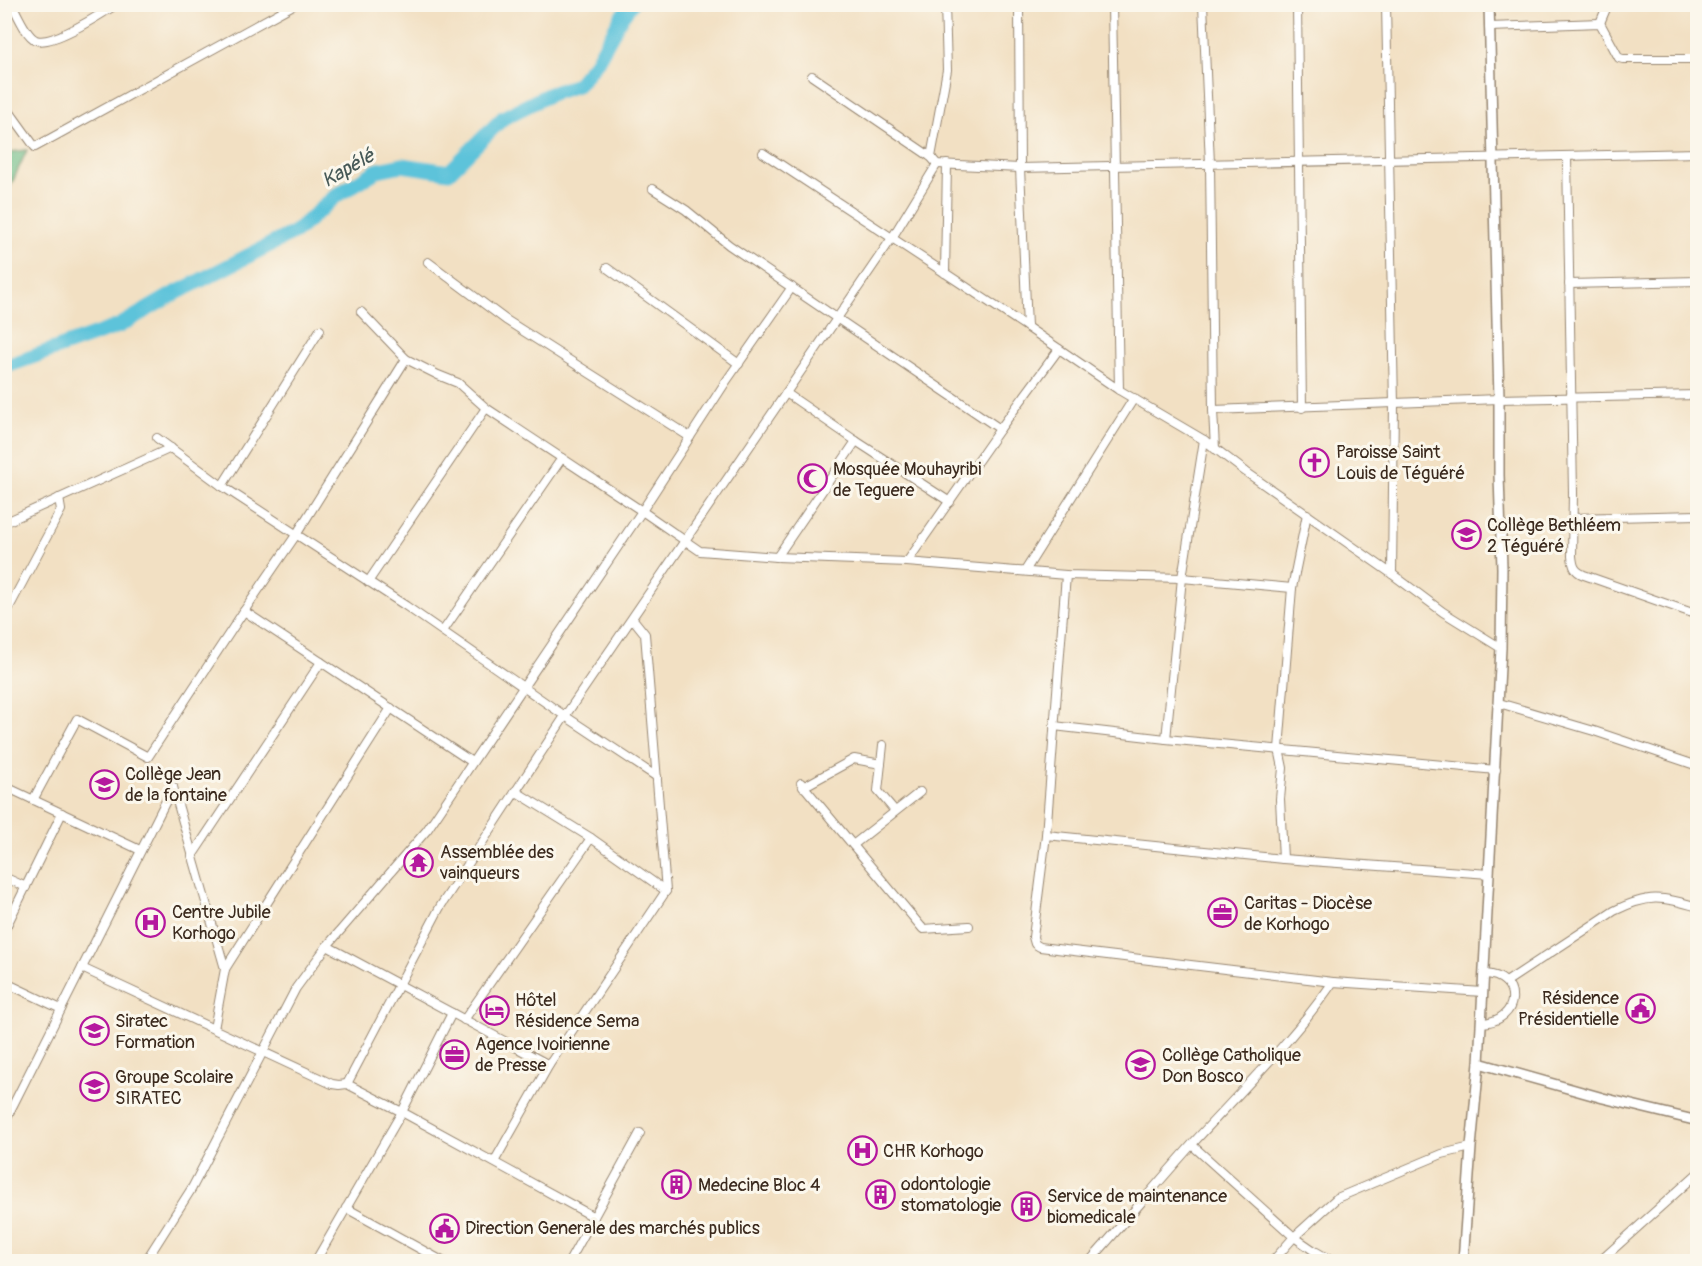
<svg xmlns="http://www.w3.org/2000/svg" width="1702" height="1266" font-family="Pangolin,sans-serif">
<rect width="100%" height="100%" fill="#fbf7ec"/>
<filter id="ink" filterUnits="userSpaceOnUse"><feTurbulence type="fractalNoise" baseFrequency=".0167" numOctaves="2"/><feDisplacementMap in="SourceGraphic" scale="12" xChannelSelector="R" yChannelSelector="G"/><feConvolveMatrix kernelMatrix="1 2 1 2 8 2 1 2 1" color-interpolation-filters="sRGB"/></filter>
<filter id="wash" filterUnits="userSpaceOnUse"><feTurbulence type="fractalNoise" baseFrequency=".008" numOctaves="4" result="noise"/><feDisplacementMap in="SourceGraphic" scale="24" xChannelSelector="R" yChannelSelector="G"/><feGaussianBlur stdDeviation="1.35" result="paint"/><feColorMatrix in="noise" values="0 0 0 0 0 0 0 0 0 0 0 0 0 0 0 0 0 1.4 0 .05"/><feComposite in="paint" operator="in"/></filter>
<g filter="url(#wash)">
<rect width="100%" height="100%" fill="#f2e0c3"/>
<!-- forest -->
<path fill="#6dbb85" stroke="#547252" stroke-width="1.5" d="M27,150L5,198V153Z"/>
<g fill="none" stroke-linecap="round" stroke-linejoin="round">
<!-- river -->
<path stroke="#5dc3da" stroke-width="15" d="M4,367L119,326L170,296L295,232L337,195L378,170L402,165L449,172L503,118L550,94L577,85L597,61L622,16L631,4"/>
</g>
</g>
<g filter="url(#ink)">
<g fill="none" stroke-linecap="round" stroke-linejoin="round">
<defs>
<g id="minor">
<path d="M12,4C17,13 26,36 36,40C53,46 101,14 117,4"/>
<path d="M1019,4L1020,168L1027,327"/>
<path d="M1112,4L1119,390"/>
<path d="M1203,4L1210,164L1213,410L1215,449"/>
<path d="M1297,4L1302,408"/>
<path d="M1386,4L1394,404L1392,574"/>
<path d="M1600,23L1608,4"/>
<path d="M1489,27L1600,23L1619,58L1623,59H1698"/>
<path d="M812,76L931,157L937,164L1020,168L1698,153"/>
<path d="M4,104L35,147L295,4"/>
<path d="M763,153L1027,327L1119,390L1204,440L1246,472L1392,574L1443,612L1501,648"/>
<path d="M1567,156L1573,493L1572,556C1573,566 1574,571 1584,575L1698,615"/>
<path d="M931,157L947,70L945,4"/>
<path d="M653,189L686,210L729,245L1000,429"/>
<path d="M428,262L506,320L690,437"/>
<path d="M607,268L739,364"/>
<path d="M945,273L947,164"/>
<path d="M1569,284L1698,281"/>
<path d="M361,312L406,359L438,375L458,383L486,408L642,511L700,551L777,557L907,562L1066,575L1182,578L1292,588"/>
<path d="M786,393L856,441L950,502"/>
<path d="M1213,410L1499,399L1698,395"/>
<path d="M157,438L222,486L406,606L565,716L657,777"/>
<path d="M222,486L320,330"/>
<path d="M1573,518L1698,515"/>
<path d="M4,523L171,448"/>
<path d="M777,557L856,441"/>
<path d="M907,562L1000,429L1059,349"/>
<path d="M1025,571L1134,398"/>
<path d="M1066,575L1046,835L1033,937L1035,944L1040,947L1333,982"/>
<path d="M368,582L486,408"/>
<path d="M244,611L472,762"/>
<path d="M4,617L61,510L59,498"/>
<path d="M443,631L562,458"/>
<path d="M1499,703L1594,731L1698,766"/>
<path d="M1054,726L1166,739L1496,770"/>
<path d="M1166,739L1182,578L1204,440"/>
<path d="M883,745L878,791L895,811"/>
<path d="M801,783L923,929L969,926"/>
<path d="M4,786L140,850"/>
<path d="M173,787L225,969"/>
<path d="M803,787L854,759L881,764"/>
<path d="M515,791L591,838L666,891"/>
<path d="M33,800L77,719L148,757L244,611L296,535L406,359"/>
<path d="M1046,835L1283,859L1489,874"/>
<path d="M853,845L920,792"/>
<path d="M192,856L321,662"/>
<path d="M1283,859L1280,799L1283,768L1279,749L1292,588L1307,514"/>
<path d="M4,877L26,887"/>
<path d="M4,931L62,813"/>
<path d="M327,946L549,1065"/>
<path d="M82,968L332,1084L339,1085L347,1084L402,1112L594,1217"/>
<path d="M4,982L61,1009"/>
<path d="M1506,982L1614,911C1648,894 1662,896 1698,907"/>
<path d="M464,1020L591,838"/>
<path d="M1481,1023C1521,1022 1523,975 1484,974"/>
<path d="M214,1029L225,969L391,708"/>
<path d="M347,1084L440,907L565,716L892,238L937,164"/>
<path d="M4,1123L173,787"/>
<path d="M1192,1145L1294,1237L1313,1250L1334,1262"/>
<path d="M494,1162L549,1065L666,891L645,634L633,619"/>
<path d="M346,1208L444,1262"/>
<path d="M145,1262L192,1188L296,988L327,946L427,830L642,511L725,383L792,287"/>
<path d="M315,1262L402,1112L452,1013"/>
<path d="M569,1262L640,1133"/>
<path d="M1089,1262C1125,1222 1159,1181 1195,1141C1242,1090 1293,1040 1333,982L1483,992"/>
<path d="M1272,1262L1294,1237L1337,1198L1442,1154L1471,1147"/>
<path d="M1599,1262L1698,1173"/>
</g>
<g id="tertiary">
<path d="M1479,1063L1603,1098L1698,1121"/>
<path d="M1463,1262L1471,1147L1479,1063L1501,648L1502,568L1499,475V399L1489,4"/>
</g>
</defs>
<!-- minor casing -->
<use href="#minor" stroke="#968570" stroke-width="10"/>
<!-- tertiary casing -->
<use href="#tertiary" stroke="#968570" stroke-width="12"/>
<!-- minor -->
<use href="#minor" stroke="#fff" stroke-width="8"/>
<!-- tertiary -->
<use href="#tertiary" stroke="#fff" stroke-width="9"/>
</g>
</g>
<!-- icons -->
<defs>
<symbol id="church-ring" viewBox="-11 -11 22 22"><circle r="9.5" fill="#fbf7ec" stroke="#b5179e" stroke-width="1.5"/><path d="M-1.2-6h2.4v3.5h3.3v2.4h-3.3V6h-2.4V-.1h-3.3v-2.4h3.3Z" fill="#b5179e"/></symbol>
<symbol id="mosque-ring" viewBox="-11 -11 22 22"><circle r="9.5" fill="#fbf7ec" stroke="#b5179e" stroke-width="1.5"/><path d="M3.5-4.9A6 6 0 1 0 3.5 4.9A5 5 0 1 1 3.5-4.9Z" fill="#b5179e"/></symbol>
<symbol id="school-ring" viewBox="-11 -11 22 22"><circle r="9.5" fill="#fbf7ec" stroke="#b5179e" stroke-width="1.5"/><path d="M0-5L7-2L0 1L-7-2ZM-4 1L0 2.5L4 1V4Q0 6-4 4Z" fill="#b5179e"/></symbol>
<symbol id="university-ring" viewBox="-11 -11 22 22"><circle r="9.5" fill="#fbf7ec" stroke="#b5179e" stroke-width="1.5"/><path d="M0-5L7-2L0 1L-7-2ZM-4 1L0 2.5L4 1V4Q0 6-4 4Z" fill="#b5179e"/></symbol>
<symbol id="temple-ring" viewBox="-11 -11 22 22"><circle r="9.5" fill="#fbf7ec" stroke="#b5179e" stroke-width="1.5"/><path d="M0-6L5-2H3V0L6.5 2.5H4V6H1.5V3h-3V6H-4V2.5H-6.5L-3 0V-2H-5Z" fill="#b5179e"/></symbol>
<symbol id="office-ring" viewBox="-11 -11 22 22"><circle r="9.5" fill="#fbf7ec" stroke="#b5179e" stroke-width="1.5"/><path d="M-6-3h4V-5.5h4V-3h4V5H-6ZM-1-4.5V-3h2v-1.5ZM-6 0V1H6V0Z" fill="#b5179e"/></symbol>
<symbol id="hospital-ring" viewBox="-11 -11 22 22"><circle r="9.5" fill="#fbf7ec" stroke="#b5179e" stroke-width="1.5"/><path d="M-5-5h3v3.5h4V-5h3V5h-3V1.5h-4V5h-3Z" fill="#b5179e"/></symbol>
<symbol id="civic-ring" viewBox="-11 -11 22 22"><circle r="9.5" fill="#fbf7ec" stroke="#b5179e" stroke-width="1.5"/><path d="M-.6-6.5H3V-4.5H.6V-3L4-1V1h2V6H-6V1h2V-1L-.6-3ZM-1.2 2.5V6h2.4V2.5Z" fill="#b5179e"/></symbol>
<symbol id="hotel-ring" viewBox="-11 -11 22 22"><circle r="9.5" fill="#fbf7ec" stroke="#b5179e" stroke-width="1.5"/><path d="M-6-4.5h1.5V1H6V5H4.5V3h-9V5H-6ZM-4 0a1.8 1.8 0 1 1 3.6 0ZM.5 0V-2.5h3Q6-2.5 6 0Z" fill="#b5179e"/></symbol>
<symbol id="building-ring" viewBox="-11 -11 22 22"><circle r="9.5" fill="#fbf7ec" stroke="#b5179e" stroke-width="1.5"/><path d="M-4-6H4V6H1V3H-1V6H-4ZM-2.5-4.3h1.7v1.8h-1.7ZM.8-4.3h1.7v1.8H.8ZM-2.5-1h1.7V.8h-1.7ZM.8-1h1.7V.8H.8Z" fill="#b5179e"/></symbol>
</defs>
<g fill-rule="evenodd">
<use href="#church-ring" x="1298" y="446" width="33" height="33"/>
<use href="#mosque-ring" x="796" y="462" width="33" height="33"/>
<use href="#school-ring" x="1450" y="518" width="33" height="33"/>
<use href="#university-ring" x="88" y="768" width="33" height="33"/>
<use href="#temple-ring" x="402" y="846" width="33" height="33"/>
<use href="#office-ring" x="1206" y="896" width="33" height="33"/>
<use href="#hospital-ring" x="134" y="906" width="33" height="33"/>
<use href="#civic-ring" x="1624" y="992" width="33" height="33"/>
<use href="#hotel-ring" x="478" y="994" width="33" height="33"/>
<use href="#school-ring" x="78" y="1014" width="33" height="33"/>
<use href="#office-ring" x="438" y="1038" width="33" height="33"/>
<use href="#school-ring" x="1124" y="1048" width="33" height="33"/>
<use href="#school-ring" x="78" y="1070" width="33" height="33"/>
<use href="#hospital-ring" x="846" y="1134" width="33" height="33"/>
<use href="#building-ring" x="660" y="1168" width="33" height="33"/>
<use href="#building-ring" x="864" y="1178" width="33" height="33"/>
<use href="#building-ring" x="1010" y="1190" width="33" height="33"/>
<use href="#civic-ring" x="428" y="1212" width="33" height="33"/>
</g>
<g text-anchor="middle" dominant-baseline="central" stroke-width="6" stroke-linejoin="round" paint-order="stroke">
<!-- poi labels -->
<g font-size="18" fill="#3b2a1e" stroke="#fbf7ec" text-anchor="start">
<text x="1336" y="452">Paroisse Saint<tspan x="1336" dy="21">Louis de Téguéré</tspan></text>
<text x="833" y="469">Mosquée Mouhayribi<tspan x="833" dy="21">de Teguere</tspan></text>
<text x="1487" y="525">Collège Bethléem<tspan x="1487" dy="21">2 Téguéré</tspan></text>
<text x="125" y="774">Collège Jean<tspan x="125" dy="21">de la fontaine</tspan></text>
<text x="440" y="852">Assemblée des<tspan x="440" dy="21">vainqueurs</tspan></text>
<text x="1244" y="903">Caritas - Diocèse<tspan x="1244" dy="21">de Korhogo</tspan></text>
<text x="172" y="912">Centre Jubile<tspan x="172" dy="21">Korhogo</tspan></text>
<text x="1619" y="998" text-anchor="end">Résidence<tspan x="1619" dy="21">Présidentielle</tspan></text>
<text x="515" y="1000">Hôtel<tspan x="515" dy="21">Résidence Sema</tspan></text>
<text x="115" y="1021">Siratec<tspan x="115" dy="21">Formation</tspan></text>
<text x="475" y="1044">Agence Ivoirienne<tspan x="475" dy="21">de Presse</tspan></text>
<text x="1162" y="1055">Collège Catholique<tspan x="1162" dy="21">Don Bosco</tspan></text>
<text x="115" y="1077">Groupe Scolaire<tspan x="115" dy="21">SIRATEC</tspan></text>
<text x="883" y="1151">CHR Korhogo</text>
<text x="901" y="1184">odontologie<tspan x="901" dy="21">stomatologie</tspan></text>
<text x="698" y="1185">Medecine Bloc 4</text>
<text x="1047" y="1196">Service de maintenance<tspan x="1047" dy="21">biomedicale</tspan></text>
<text x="465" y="1228">Direction Generale des marchés publics</text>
</g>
<!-- water labels -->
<g font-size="20" font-style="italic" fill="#455856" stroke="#fbf7ec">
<text transform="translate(348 168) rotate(-30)">Kapélé</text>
</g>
</g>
<!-- margin -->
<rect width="1702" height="1266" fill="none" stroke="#fbf7ec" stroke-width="24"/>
</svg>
